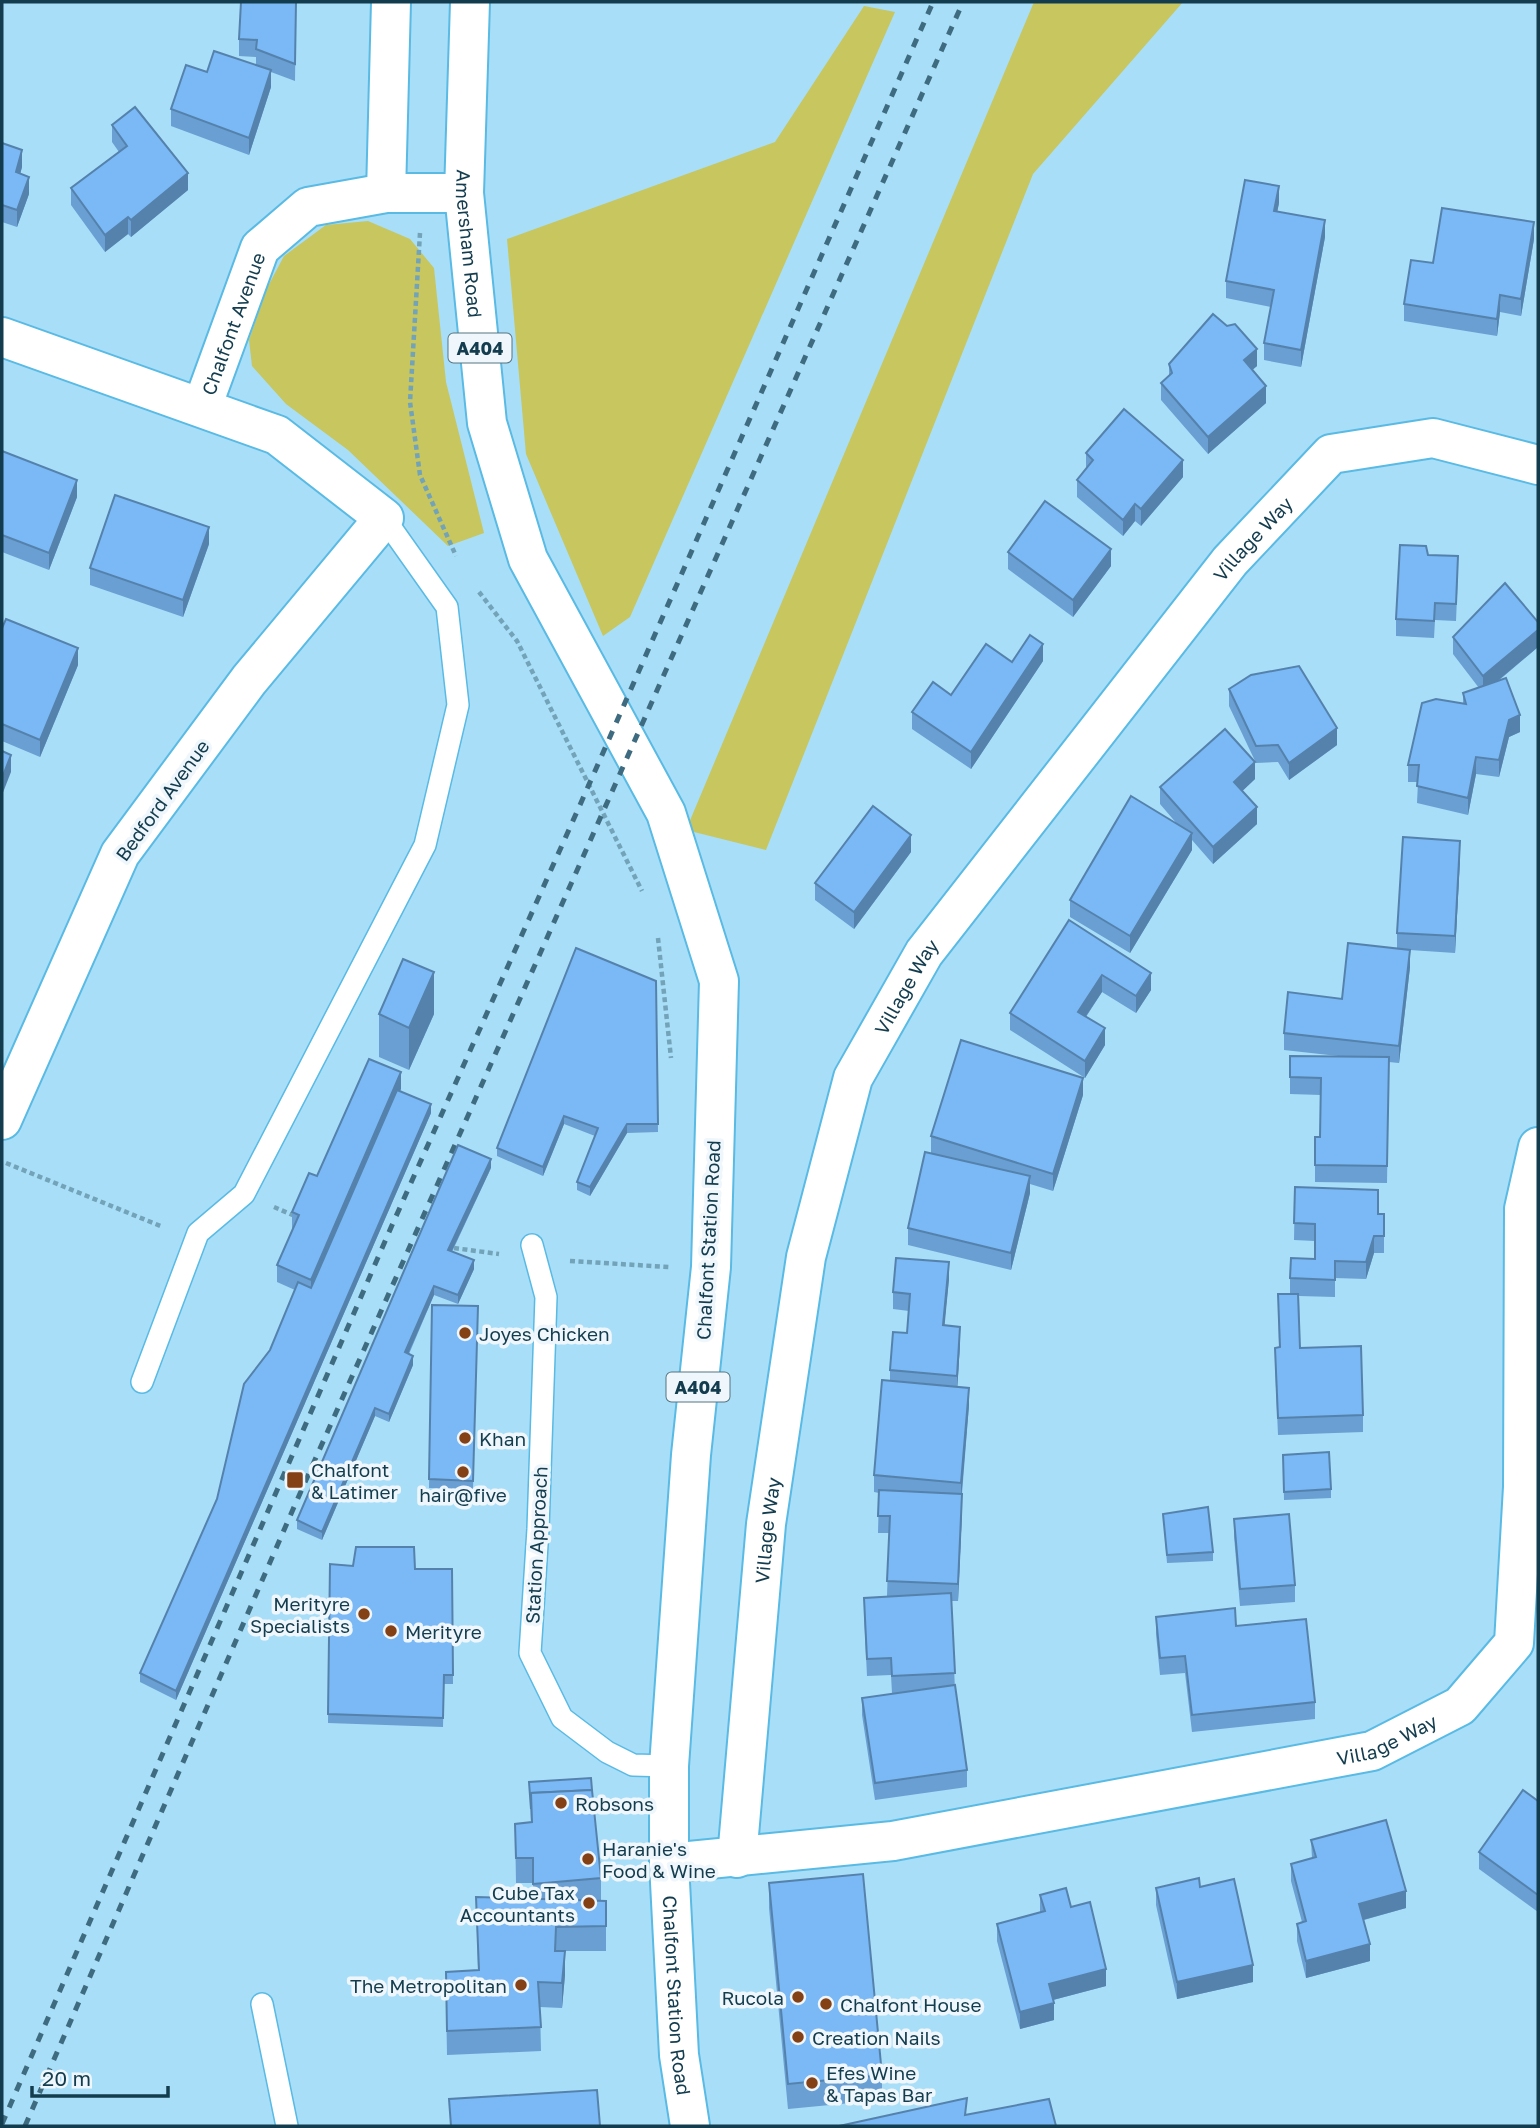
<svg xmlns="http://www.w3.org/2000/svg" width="1540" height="2128" font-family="'Golos Text',sans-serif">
<rect width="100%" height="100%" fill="#a8def7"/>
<!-- green -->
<g fill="#c7c65f">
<path d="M1034,2H1183L1033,174L766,850L686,830Z"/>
<path d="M864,6L895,12L630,617L603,636L526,454L507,239L775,142Z"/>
<path d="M368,221L410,239L434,268L446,382L484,533L448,546L348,450L286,404L252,366L249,340L266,290L284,256L326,225Z"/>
</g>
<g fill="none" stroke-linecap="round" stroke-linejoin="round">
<defs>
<g id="service">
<path d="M532,1245L546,1297L538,1529L530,1653L562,1718L607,1752L633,1765L669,1766"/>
<path d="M142,1382L198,1233L244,1194L425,845L458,705L447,607L384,518"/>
<path d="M262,2004L287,2126"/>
</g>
<g id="minor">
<path d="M386,193L391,2"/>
<path d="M2,337L277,435L384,518L249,680L120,854L2,1120"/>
<path id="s1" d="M202,407L260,248L308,207L386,193H464"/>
<path id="s2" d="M737,1858L766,1524L806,1257L853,1078L924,953L1230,561L1331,454L1433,438L1538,465"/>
<path id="s3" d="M669,1863L893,1841L1372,1751L1460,1706L1514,1643L1523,1487L1524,1209L1538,1147"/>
</g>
<g id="primary">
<path id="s4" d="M470,2L464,193L487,423L528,559L666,813L719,981L711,1267L691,1455L669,1766V1863L679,2055L690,2126"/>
</g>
</defs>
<!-- service casing -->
<use href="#service" stroke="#59bae4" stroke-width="24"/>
<!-- minor casing -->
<use href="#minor" stroke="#59bae4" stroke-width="42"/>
<!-- primary casing -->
<use href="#primary" stroke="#59bae4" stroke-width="42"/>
<!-- path -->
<g stroke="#72a3b9" stroke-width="4.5" stroke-dasharray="5 3.5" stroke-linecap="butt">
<path d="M420,233L410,402L420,475L456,556"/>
<path d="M479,592L517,641L642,891"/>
<path d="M658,938L671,1058"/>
<path d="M6,1163L163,1227"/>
<path d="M274,1207L295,1216"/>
<path d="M454,1248L499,1254"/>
<path d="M570,1261L669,1267"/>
</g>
<!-- service -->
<use href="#service" stroke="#fff" stroke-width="21"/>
<!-- minor -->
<use href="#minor" stroke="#fff" stroke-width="38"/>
<!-- primary -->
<use href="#primary" stroke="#fff" stroke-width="38"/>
<!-- rail -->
<g stroke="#3e6b7f" stroke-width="5" stroke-dasharray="9 9" stroke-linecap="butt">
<path d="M2,2124L393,1223L580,805L933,2"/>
<path d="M25,2126L294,1507L963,2"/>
</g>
</g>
<!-- wall -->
<g fill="#699fd3">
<path d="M296,2L295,81L271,72V87L249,155L171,126V109L207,72L256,65V57L239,56V39Z"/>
<path d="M112,125L188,190L131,237L128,234L105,252L71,205V188L119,152L112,142Z"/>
<path d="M2,143L22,167L20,174L29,194L17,227L2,222Z"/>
<path d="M1279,203L1277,212L1325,237L1301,367L1264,360V343L1271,307L1226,298V281Z"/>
<path d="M1534,239L1521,316L1500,312L1497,336L1404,321V304L1433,263Z"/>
<path d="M1169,364L1257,366L1252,370L1266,403L1208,454L1161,400V383L1169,376Z"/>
<path d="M2,451L77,497L49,570L2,552Z"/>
<path d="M1086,453L1183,477L1141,526L1135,521L1123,536L1077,497V480L1086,469Z"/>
<path d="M209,544L183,617L90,585V568Z"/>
<path d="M1008,552L1111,566L1073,617L1008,569Z"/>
<path d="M1458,573L1456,621L1435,620L1434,638L1396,636V619Z"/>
<path d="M2,628L78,665L40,757L2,741Z"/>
<path d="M1453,637L1538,647L1497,682L1520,732L1509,737L1499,777L1476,774L1468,815L1417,803L1418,782H1408V765L1463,703V693L1479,688L1453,654Z"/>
<path d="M1043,661L971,769L912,729V712L951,695L1012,662Z"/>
<path d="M1229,689L1337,745L1289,780L1278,762L1256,763L1229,706Z"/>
<path d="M1255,779L1242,791L1257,824L1213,864L1192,840V850L1130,953L1070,917V900L1178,825L1160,804V787Z"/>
<path d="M911,852L854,929L815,900V883Z"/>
<path d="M1460,858L1455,953L1410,950V967L1399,1063L1389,1062L1387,1183L1315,1182V1137H1320L1321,1095L1290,1094V1056H1338L1284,1050V1033L1342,999L1397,949V933Z"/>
<path d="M1069,920L1151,990L1136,1013L1102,992L1086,1017L1105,1045L1085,1078L1010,1030V1013Z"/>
<path d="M656,981L658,1132L627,1133L590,1196L577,1190V1182L595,1136L564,1124L543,1176L497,1156V1148Z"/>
<path d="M379,1014H434L409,1070L379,1057Z"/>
<path d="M401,1089L400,1091L431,1113L176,1700L140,1682V1673L217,1499L270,1350L295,1290L277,1282V1265L293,1229H292V1212L317,1176Z"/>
<path d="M1083,1095L1053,1191L1030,1184V1193L1011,1270L908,1245V1228L931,1153V1136Z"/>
<path d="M491,1168L452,1252L474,1269L458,1304L434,1295L409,1354L413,1365L389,1422L375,1416L322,1540L297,1529V1520Z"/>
<path d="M1295,1187L1378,1214H1384V1253H1374L1366,1279L1335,1278V1297L1299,1296L1300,1348L1363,1415V1432L1278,1435L1275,1365V1348L1279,1347L1278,1294H1290V1278L1315,1259V1241L1294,1240Z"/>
<path d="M949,1279L944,1326L960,1344L957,1387L969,1405L962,1494V1511L958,1601H951L955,1690L967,1770V1787L875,1800L862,1715V1698L899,1693H892L891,1675L867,1676L864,1615V1598L887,1596L889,1533H878L879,1493L874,1492V1475L890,1381V1370L907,1333L909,1311L893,1309V1292Z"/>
<path d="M432,1305L478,1306L473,1489L429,1488Z"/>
<path d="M1283,1455L1331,1489V1498L1284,1500Z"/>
<path d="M1163,1514L1213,1552V1561L1167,1563Z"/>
<path d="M1234,1519L1295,1585V1602L1240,1606L1234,1536Z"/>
<path d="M330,1564L415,1569H452L453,1684H444L443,1727L328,1723Z"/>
<path d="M1156,1617L1236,1626L1315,1702V1719L1192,1732L1185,1673L1160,1675L1156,1634Z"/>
<path d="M529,1782L592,1790L601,1878V1901H606V1951H565V1975L562,2008L540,2007L541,2051L447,2055L446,1997L478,1971L476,1897L533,1899V1883H516L515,1824L531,1823Z"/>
<path d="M1538,1801V1912L1479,1869V1852Z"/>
<path d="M1311,1840L1406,1908L1364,1920L1370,1961L1306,1978L1297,1941V1924L1302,1922L1291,1881V1864L1312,1858Z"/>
<path d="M769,1883L882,2075V2100L788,2109L769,1908Z"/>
<path d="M1200,1887L1253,1982L1177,1999L1156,1905V1888Z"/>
<path d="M1040,1895L1071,1907L1106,1986L1053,2000L1054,2020L1020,2029L997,1941V1924L1040,1912Z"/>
</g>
<!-- shaded-wall -->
<g fill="#5582ac">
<path d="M271,70V87L249,155V138Z"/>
<path d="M22,150V167L16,189V172Z"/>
<path d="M188,173V190L131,237V220Z"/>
<path d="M29,177V194L17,227V210Z"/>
<path d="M1279,186V203L1274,228V211Z"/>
<path d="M128,217V234L105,252V235Z"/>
<path d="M1325,220V237L1301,367V350Z"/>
<path d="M1534,222V239L1521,316V299Z"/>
<path d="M1500,295V312L1497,336V319Z"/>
<path d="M1257,349V366L1244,377V360Z"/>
<path d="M1266,386V403L1208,454V437Z"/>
<path d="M1183,460V477L1141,526V509Z"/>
<path d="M77,480V497L49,570V553Z"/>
<path d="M1135,504V521L1123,536V520Z"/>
<path d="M209,527V544L183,617V600Z"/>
<path d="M1111,549V566L1073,617V600Z"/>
<path d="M1538,630V647L1483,693V676Z"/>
<path d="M1043,644V661L971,769V752Z"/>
<path d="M78,648V665L40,757V740Z"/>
<path d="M1520,715V732L1509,737L1499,777V760L1509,720Z"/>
<path d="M1337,728V745L1289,780V763Z"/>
<path d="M11,755V772L2,795V778Z"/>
<path d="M1476,757V774L1468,815V798Z"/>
<path d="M1255,762V779L1234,799V782Z"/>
<path d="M1257,807V824L1213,864V847Z"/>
<path d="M1192,833V850L1130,953V936Z"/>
<path d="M911,835V852L854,929V912Z"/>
<path d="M1460,841V858L1455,953V936Z"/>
<path d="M1410,950V967L1399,1063V1046Z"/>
<path d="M434,972V1014L409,1070V1028Z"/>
<path d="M1151,973V990L1136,1013V996Z"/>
<path d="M1102,975V992L1078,1028V1012Z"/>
<path d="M1105,1028V1045L1085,1078V1061Z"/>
<path d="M401,1072V1089L311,1297V1280Z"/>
<path d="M1083,1078V1095L1053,1191V1174Z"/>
<path d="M431,1104V1113L176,1700V1691Z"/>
<path d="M564,1116V1124L543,1176V1167Z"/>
<path d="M627,1124V1133L590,1196V1187Z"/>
<path d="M491,1159V1168L448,1259V1250Z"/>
<path d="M1030,1176V1193L1011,1270V1253Z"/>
<path d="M1374,1236V1253L1366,1279V1262Z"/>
<path d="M474,1260V1269L458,1304V1295Z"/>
<path d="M949,1262V1279L943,1342V1325Z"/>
<path d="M434,1286V1295L405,1361V1352Z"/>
<path d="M960,1327V1344L957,1393V1376Z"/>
<path d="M413,1356V1365L389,1422V1414Z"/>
<path d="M969,1388V1405L961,1500V1483Z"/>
<path d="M375,1408V1416L322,1540V1532Z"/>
<path d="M962,1494V1511L958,1601V1584Z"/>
<path d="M1406,1891V1908L1359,1921V1904Z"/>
<path d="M1370,1944V1961L1306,1978V1961Z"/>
<path d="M565,1951V1975L562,2008V1983Z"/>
<path d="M1253,1965V1982L1177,1999V1982Z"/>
<path d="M1106,1969V1986L1049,2001V1984Z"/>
<path d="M1054,2003V2020L1020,2029V2012Z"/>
</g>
<!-- building -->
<g fill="#7ab9f5" stroke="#5582ac" stroke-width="2">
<path d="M241,2H296L295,64L256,49L257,40L239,39Z"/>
<path d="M214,51L271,70L249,138L171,109L186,65L207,72Z"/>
<path d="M135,107L188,173L131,220L128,217L105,235L71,188L127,146L112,125Z"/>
<path d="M2,143L22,150L16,172L29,177L17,210L2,205Z"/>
<path d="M1245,180L1279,186L1274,211L1325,220L1301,350L1264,343L1274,290L1226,281Z"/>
<path d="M1442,208L1534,222L1521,299L1500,295L1497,319L1404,304L1411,260L1433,263Z"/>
<path d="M1213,314L1227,326L1235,324L1257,349L1244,360L1266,386L1208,437L1161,383L1172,373L1169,364Z"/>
<path d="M1124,409L1183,460L1141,509L1135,504L1123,520L1077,480L1093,460L1086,453Z"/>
<path d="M2,451L77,480L49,553L2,535Z"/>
<path d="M115,495L209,527L183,600L90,568Z"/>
<path d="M1045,501L1111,549L1073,600L1008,552Z"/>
<path d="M1400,545L1426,546L1428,555L1458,556L1456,604L1435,603L1434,621L1396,619Z"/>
<path d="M1505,583L1538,622V630L1483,676L1453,637Z"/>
<path d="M6,619L78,648L40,740L2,724V628Z"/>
<path d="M1030,635L1043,644L971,752L912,712L933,682L951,695L986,644L1012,662Z"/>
<path d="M1299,666L1337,728L1289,763L1278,745L1256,746L1229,689L1251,675Z"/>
<path d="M1506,678L1520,715L1509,720L1499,760L1476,757L1468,798L1417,786L1419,765H1408L1422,703L1436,699L1466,704L1463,693Z"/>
<path d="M1225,729L1255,762L1234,782L1257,807L1213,847L1160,787Z"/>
<path d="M2,751L11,755L2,778Z"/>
<path d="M1131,796L1192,833L1130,936L1070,900Z"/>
<path d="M873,806L911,835L854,912L815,883Z"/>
<path d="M1403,837L1460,841L1455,936L1397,933Z"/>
<path d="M1069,920L1151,973L1136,996L1102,975L1078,1012L1105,1028L1085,1061L1010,1013Z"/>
<path d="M1348,943L1410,950L1399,1046L1284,1033L1288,992L1342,999Z"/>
<path d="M576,948L656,981L658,1124H627L590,1187L577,1182L598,1128L564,1116L543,1167L497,1148Z"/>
<path d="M403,959L434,972L409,1028L379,1014Z"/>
<path d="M961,1040L1083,1078L1053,1174L931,1136Z"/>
<path d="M1290,1056L1389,1057L1387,1166L1315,1165V1137H1320L1321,1078L1290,1077Z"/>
<path d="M369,1059L401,1072L311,1280L277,1265L299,1215L292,1212L309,1173L317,1176Z"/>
<path d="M397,1090L431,1104L176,1691L140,1673L217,1499L244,1384L270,1350L298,1282L311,1288Z"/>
<path d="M458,1145L491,1159L448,1250L474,1260L458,1295L434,1286L405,1352L413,1356L389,1414L375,1408L322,1532L297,1520Z"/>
<path d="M925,1152L1030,1176L1011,1253L908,1228Z"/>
<path d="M1295,1187L1378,1190V1214H1384V1236H1374L1366,1262L1335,1261V1280L1290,1278L1291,1258L1315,1259V1224L1294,1223Z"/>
<path d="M896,1258L949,1262L943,1325L960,1327L957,1376L890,1370L893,1332L907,1333L910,1294L893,1292Z"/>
<path d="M1278,1294H1298L1300,1348L1361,1346L1363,1415L1278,1418L1275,1348L1280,1347Z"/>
<path d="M432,1305L478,1306L473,1481L429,1479Z"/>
<path d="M882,1380L969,1388L961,1483L874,1475Z"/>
<path d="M1329,1452L1331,1489L1284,1492L1283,1455Z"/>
<path d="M879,1490L962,1494L958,1584L887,1581L890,1516H878Z"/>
<path d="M1208,1507L1213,1552L1167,1555L1163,1514Z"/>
<path d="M1289,1514L1295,1585L1240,1589L1234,1519Z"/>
<path d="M356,1547H414L415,1569H452L453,1675H444L443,1718L328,1714L330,1564L353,1566Z"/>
<path d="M951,1593L955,1673L892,1676L891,1658L867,1659L864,1598Z"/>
<path d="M1235,1608L1236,1626L1306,1619L1315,1702L1192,1715L1185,1656L1160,1658L1156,1617Z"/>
<path d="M955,1685L967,1770L875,1783L862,1698Z"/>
<path d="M591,1778L592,1790L531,1793V1809L529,1782Z"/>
<path d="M592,1790L601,1878L533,1884V1858H516L515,1824L532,1822L531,1793Z"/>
<path d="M1523,1790L1538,1801V1895L1479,1852Z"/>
<path d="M1386,1820L1406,1891L1359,1904L1370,1944L1306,1961L1297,1924L1306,1921L1291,1864L1316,1857L1311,1840Z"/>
<path d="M863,1874L882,2075L788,2084L769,1883Z"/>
<path d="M1199,1878L1200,1887L1234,1879L1253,1965L1177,1982L1156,1888Z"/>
<path d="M1066,1888L1071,1907L1090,1902L1106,1969L1049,1984L1054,2003L1020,2012L997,1924L1045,1911L1040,1895Z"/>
<path d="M476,1897L606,1901V1926L556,1927L555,1951H565L562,1983L538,1982L541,2027L447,2031L446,1972L479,1970Z"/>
<path d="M597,2090L600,2126H451L449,2099Z"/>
<path d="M967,2098L965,2115L1049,2099L1056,2126H839Z"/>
</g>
<!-- markers -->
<g fill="#854116" stroke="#eff7fc" stroke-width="2.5">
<circle cx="465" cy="1333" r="7"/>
<circle cx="465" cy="1438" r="7"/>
<circle cx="463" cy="1472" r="7"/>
<rect x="286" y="1471" width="18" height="18" rx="3.5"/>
<circle cx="364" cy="1614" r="7"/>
<circle cx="391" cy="1631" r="7"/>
<circle cx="561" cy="1803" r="7"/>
<circle cx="588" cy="1859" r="7"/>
<circle cx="589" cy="1903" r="7"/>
<circle cx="521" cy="1985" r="7"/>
<circle cx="798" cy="1997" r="7"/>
<circle cx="826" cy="2004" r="7"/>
<circle cx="798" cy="2037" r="7"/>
<circle cx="812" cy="2083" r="7"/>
</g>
<g text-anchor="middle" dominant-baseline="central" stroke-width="7" stroke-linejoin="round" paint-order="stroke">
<!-- shield labels -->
<g fill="#eff7fc" stroke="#557582" stroke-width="2">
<rect x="448.5" y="333.5" width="63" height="29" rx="5"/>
<rect x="666.5" y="1372.5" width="63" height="29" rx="5"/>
</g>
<g font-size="18" font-weight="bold" fill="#133d4e">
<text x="480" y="348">A404</text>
<text x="698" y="1387">A404</text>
</g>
<!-- street labels -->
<g font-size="19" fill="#133d4e" stroke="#eff7fc">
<text stroke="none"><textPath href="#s4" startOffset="242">Amersham Road</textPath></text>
<text stroke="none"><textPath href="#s1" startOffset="89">Chalfont Avenue</textPath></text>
<text stroke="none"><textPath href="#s2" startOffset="1463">Village Way</textPath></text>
<text transform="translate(162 800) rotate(-54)">Bedford Avenue</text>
<text stroke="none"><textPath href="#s2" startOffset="896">Village Way</textPath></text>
<text transform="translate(708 1240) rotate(-87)">Chalfont Station Road</text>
<text stroke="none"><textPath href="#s2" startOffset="329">Village Way</textPath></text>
<text transform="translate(536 1545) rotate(-87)">Station Approach</text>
<text stroke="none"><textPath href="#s3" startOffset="730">Village Way</textPath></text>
<text stroke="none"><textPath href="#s4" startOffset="2046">Chalfont Station Road</textPath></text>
</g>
<!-- poi labels -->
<g font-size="19" fill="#133d4e" stroke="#eff7fc" text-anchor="start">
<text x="479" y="1333">Joyes Chicken</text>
<text x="479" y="1438">Khan</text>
<text x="311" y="1469">Chalfont<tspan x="311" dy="22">&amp; Latimer</tspan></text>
<text x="463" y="1494" text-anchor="middle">hair@five</text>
<text x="350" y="1603" text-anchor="end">Merityre<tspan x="350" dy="22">Specialists</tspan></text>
<text x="405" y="1631">Merityre</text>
<text x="575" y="1803">Robsons</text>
<text x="602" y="1848">Haranie's<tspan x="602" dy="22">Food &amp; Wine</tspan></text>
<text x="575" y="1892" text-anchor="end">Cube Tax<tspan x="575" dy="22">Accountants</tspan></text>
<text x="507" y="1985" text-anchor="end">The Metropolitan</text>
<text x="784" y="1997" text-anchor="end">Rucola</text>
<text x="840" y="2004">Chalfont House</text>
<text x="812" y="2037">Creation Nails</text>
<text x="826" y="2072">Efes Wine<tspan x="826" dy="22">&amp; Tapas Bar</tspan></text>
</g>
</g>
<!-- border -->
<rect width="1540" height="2128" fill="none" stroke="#133d4e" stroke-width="7"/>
<!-- scale -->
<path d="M32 2086v10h136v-10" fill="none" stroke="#133d4e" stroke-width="3.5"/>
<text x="42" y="2086" font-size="21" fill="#133d4e" stroke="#eff7fc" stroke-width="5" paint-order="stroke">20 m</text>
</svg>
